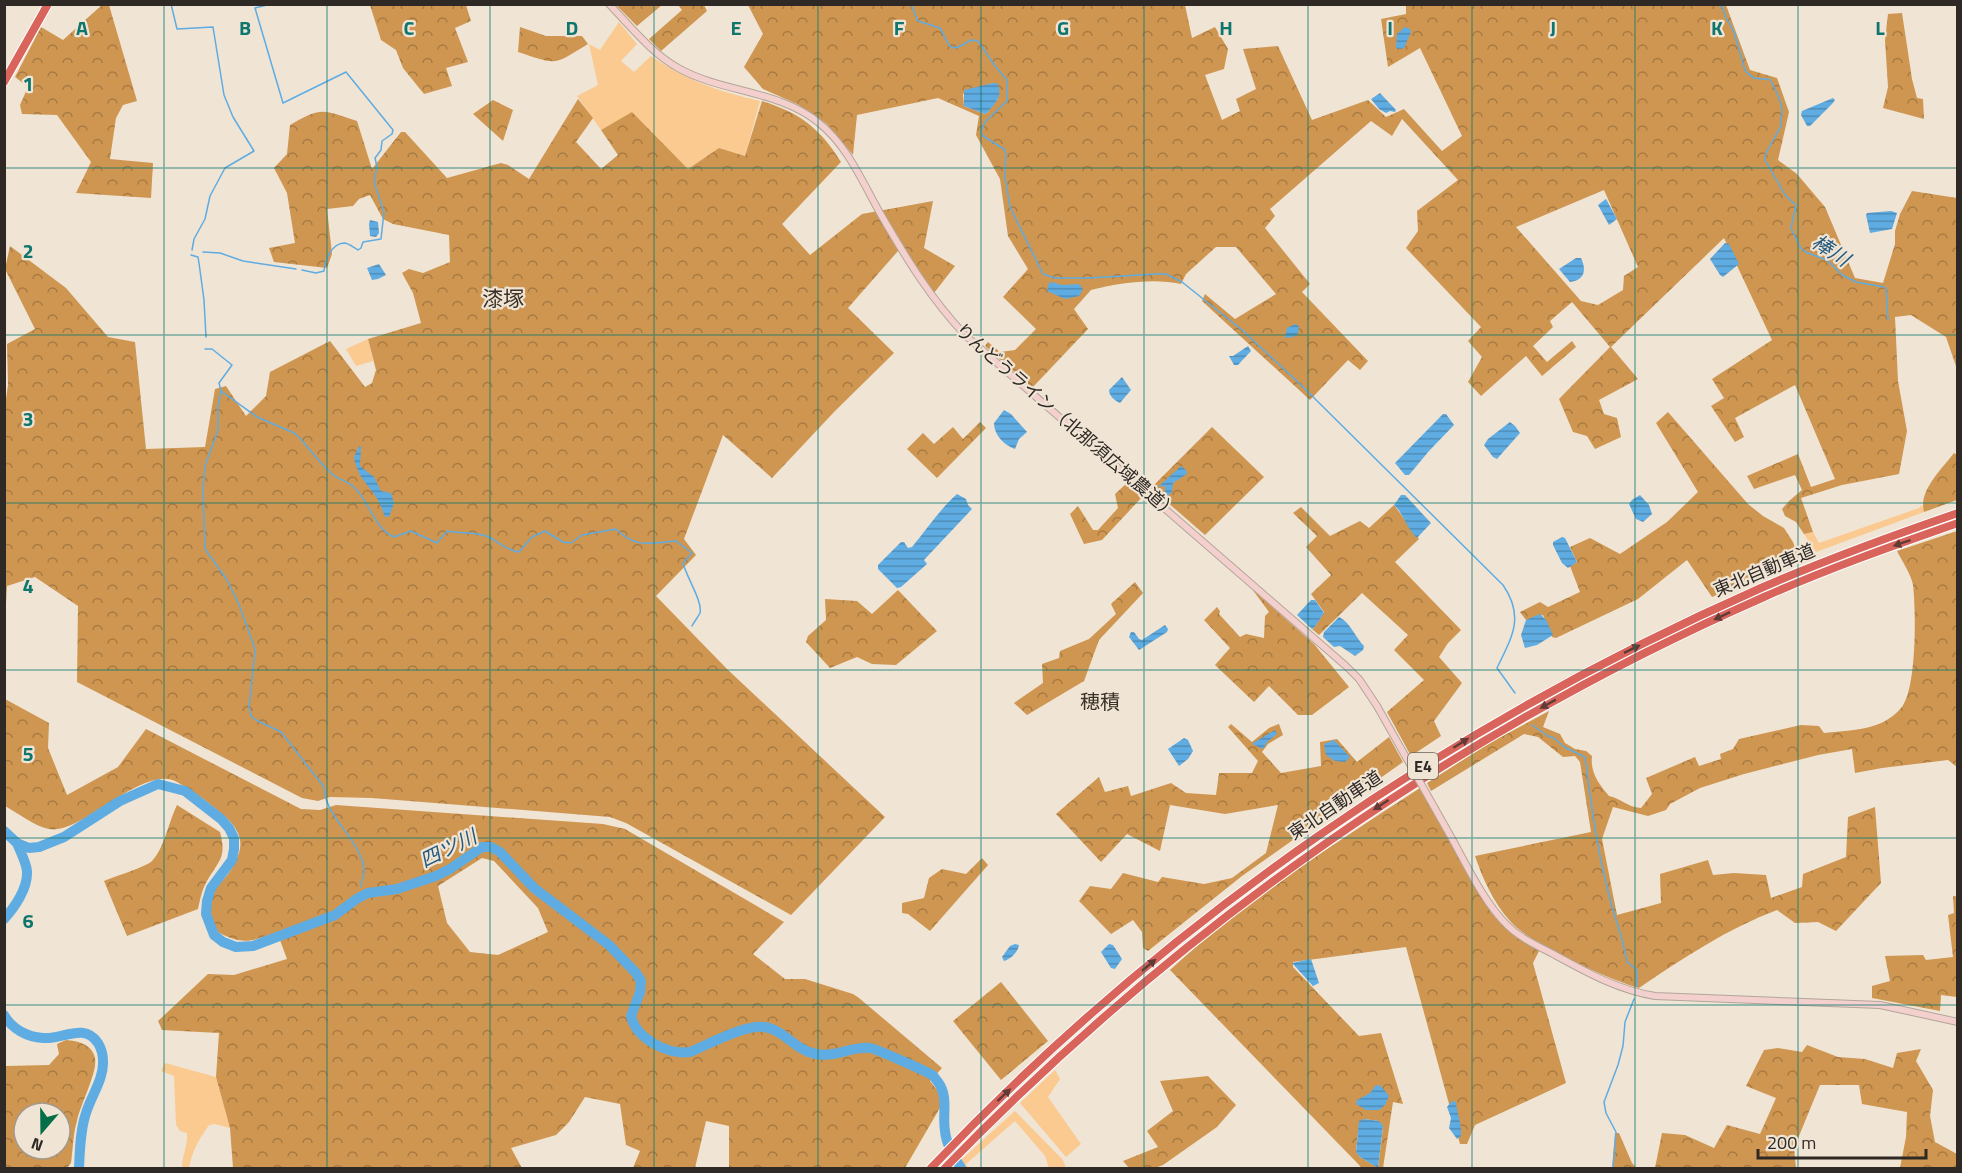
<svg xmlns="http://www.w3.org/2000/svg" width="1962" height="1173" font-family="'Titillium Web','Noto Sans JP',sans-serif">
<defs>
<pattern id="forest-crowns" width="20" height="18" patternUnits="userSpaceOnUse" patternTransform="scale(1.5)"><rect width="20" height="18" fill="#ce9650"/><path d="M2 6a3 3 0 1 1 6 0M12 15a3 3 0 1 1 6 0" fill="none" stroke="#a87a42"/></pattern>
<pattern id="water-rules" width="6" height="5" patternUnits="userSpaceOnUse" patternTransform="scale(1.5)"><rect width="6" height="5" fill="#5face2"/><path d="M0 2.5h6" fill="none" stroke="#4f8cb7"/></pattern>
</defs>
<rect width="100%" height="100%" fill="#f0e4d5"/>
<!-- grass -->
<g fill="#faca90">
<path d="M619,22L637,44L621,61L634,72L651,56C687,81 718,91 760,101L745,156L719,148L688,169L632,113L601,130L577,96L598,85L589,44L600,50Z"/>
<path d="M368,339L373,361L356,366L346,349Z"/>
<path d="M1922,505L1924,512L1816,552L1804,534L1813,532L1819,543L1919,508Z"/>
<path d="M165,1063L216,1077L230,1128L215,1124L209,1125C199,1139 192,1151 189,1168H182C182,1155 188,1146 187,1133L180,1131L176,1125L174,1076L161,1071Z"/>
<path d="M1055,1070L1060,1079L1048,1097L1081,1144L1066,1157L1020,1103Z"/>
<path d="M1015,1111L1063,1160L1066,1168H1049L1045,1156L1015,1121L966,1164L968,1168H957L962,1159Z"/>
</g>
<!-- forest -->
<g fill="url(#forest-crowns)" fill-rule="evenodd">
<path d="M103,4L109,5L137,101L123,105L116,118L110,159L153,163L151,198L76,193L91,162L57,115L22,114L20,105L28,87L15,77L41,27L63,40Z"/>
<path d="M370,5H466L471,21L455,28L468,62L446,68L452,86L424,94L403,68L396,50L381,40Z"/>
<path d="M616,5H662L637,26Z"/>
<path d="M678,5H704L707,11L661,51L649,39L682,10Z"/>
<path d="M748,5H1185L1192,38L1215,27L1228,49L1224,69L1205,75L1222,120L1240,111L1236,99L1256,89L1243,49L1278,46L1312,120L1368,100L1386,117L1404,109L1442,151L1462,136L1420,48L1388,67L1381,19L1406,14V5H1726L1750,70L1777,78L1789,112L1778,160L1797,174L1825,207L1855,278L1883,283L1895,244V231L1900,214L1912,191L1957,198V369L1946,337L1911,315L1895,317L1898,381L1907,431L1899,474L1842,485L1801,498L1813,532L1804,534L1796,522L1785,516L1782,509L1789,501L1802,490L1795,475L1754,489L1747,476L1798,454L1811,487L1835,479L1795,385L1735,418L1744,437L1735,442L1711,406L1724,398L1712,379L1772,340L1724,238L1611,347L1638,379L1599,400L1604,414L1617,418L1621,437L1595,449L1587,436L1573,432L1559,399L1610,347L1572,302L1550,321L1553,327L1533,346L1547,362L1572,341L1576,347L1542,376L1526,356L1481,396L1468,382L1482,357L1468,341L1481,327L1406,248L1418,231L1417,211L1458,180L1402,119L1392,136L1371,121L1270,209L1275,216L1265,228L1310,284L1302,292L1368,361L1360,370L1348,360L1310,400L1202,301L1205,294L1235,319L1276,294L1236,247H1216L1186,274L1181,284C1153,278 1119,283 1091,290L1074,309L1088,329L1032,388L985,346L988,342L1000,352L1015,350L1036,329L1003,297L1028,269L1008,236L1000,179L976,135L979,116L938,98L857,115L853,155L827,124L797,104L763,89L744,67L763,34ZM993,83L998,99L987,113L985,114L964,106L963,94ZM1604,190L1638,267L1624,276L1623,290L1598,305L1581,301L1516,227Z"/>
<path d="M1902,13L1912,79L1917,98L1923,99L1924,119L1883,108L1888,87L1885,40L1888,14Z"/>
<path d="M520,27L546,36H582L588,44C552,66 558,65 518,52Z"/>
<path d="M578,99L593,118L576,142L601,169L618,155L601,130L632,112L688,169L719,148L745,156L762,101C800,113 820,128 841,162L782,224L810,255L862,214L933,201L924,248L955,266L934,293L904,248L898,251L848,308L894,353L835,411L772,478L723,435L684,539L696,555L656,596L727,669L885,817L791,915L626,823L610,817L372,798L330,797L318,801L302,798L77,682L78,606L35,577L7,586L5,621L4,413L8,385L7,344L35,329L5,269L10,246L66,288L108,337L135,342L146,449L205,447L215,389L226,386L246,416L266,396L270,372L330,341L365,387L372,383L376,370L368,339L421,323L413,293L402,273L409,269L423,273L450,262L449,235L393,224L383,219L370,195L359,199L353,206L327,209L332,254L327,268L274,262L269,248L295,243L287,193L274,168L287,154L290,125C322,106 323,110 357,121L372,169L401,132H405L447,178L501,163L508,165L529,179Z"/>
<path d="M493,100L513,110L503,141L473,114Z"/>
<path d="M1668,412L1748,504L1763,516L1784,528L1793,542L1800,562L1712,597L1687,560L1638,599L1556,638L1552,637L1543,615L1526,620L1520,612L1540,602L1548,607L1580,592L1570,566L1577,562L1570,547L1590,538L1620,554L1667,522L1698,492L1656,423Z"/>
<path d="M980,422L986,428L937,478L907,449L923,433L934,444L953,427L963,439Z"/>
<path d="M1212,427L1264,477L1205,535L1151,488Z"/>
<path d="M1954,453L1957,455V500L1924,512C1918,491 1942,469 1954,453Z"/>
<path d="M1128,482L1144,495L1102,540L1084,544L1070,514L1078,506L1093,530H1098L1118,508L1115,494Z"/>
<path d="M1394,505L1419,539L1395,562L1461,630L1448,643L1439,657L1462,683L1434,721L1441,736L1411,756L1387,712L1424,680L1394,650L1408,635L1362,593L1319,635L1312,629L1314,628L1324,612L1311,594L1331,575L1306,547L1317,536L1293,513L1301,507L1330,536L1360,521L1369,528Z"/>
<path d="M1957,531V767L1948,760L1882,768L1855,773L1852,749L1818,755L1744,774L1700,788L1670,804L1666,810L1648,816L1613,807L1602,839L1617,915L1661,903L1660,874L1708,860L1713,875L1734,873L1766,875L1771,898L1802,887L1803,874L1846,857L1848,817L1875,807L1881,883L1836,931L1818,922L1795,923L1777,910C1727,929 1683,958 1639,988C1608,979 1531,945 1510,921C1493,902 1483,879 1475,856L1591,832L1580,762L1575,756L1563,757L1538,737L1524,734L1431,791L1427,783L1486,745L1549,711L1543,727L1560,734L1565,743L1575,749L1586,751L1592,756C1590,773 1599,784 1609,796C1622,799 1627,807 1641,808L1652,794L1646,778L1695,757L1699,766L1721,759L1720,754L1733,749L1739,739L1801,725L1819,726L1824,733C1851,730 1882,731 1901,708C1917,690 1916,610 1913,585C1911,574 1902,561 1897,551Z"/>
<path d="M1135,582L1143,593L1099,640L1084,681L1027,715L1014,703L1043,683L1042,664L1059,658L1060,651L1089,639L1116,614L1111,604Z"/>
<path d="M1252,589L1314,644L1349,687L1312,715H1298L1269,686L1254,702L1215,665L1230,648L1204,620L1217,607L1220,611L1219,614L1240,637L1246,634L1264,638L1265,616L1269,612Z"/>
<path d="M898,590L937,631L896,665L872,664L857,657L830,668L806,642L808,636L826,620L825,599L857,601L872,614Z"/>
<path d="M5,699L49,723L48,748L67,795L118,767L146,729L301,809L320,810L336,805L603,824L625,829L784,922L753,954L785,979H805L853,994L859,998L942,1068L930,1081L938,1091L941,1106L905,1168H729V1126L706,1121L695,1168H633L640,1151L626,1145L620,1104L585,1097L569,1122L556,1135L511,1148L522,1168H233L230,1128L216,1077L219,1033L162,1030L158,1021L208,974L234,975L287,959L277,932C252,941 243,946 218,932C214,923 208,913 210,902C214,885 224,882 232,868C251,837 235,824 211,805C200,796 189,789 177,782C143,763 81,836 49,829C34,826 18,813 5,806ZM482,858L494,861L538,908L548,932L498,955L470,952L447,923L438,886Z"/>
<path d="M1231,724L1252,742L1269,728L1279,724L1283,735L1268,744L1262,752L1281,773L1321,766L1320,742L1337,739L1357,762L1389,737L1403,762L1242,876L1148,951L1143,948L1142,932L1133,920L1111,934L1079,901L1090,886L1111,889L1123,873L1158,882L1162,877L1204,884L1232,878L1266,853L1278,805L1225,814L1170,805L1160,851L1127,834L1101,862L1056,814L1099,777L1105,792L1128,786L1131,796L1171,783L1186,793L1216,795L1219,773H1252L1258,761L1228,727Z"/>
<path d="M1420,788L1484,901L1497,919L1539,951L1533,963L1566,1083L1475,1125L1467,1144H1460L1406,947L1293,962V967L1359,1036L1381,1033L1403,1104L1393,1102L1383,1168H1362L1170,970C1246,900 1334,844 1420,788ZM1364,1119L1379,1121L1383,1127L1378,1168L1360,1157L1356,1151L1358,1132Z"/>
<path d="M177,805L220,832C227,858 219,860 207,881C202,889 200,900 198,909L127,936L104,881C113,877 146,867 152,861C164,849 169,821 177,805Z"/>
<path d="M982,858L988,865L930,931L908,914L902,913V903L924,898L929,878L942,869L966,874Z"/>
<path d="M1953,896L1958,897L1957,997L1941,995L1940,1011L1872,998V986L1890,981L1885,956L1923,955L1926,960L1953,957L1948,915L1954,913Z"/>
<path d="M1001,982L1048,1041L1001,1080L953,1021Z"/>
<path d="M66,1040C78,1041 92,1044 95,1058C98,1072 80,1105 77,1121C73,1134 73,1149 71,1163L67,1168H5V1066L49,1065L59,1054L57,1044ZM24,1113H60V1149H24Z"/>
<path d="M1807,1045L1838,1057L1865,1059L1893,1068L1897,1053L1921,1049L1916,1061L1933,1090L1930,1116L1935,1142L1957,1154V1168H1900L1906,1137L1907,1112L1862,1104L1859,1085H1820L1794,1148L1796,1168H1655L1662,1133L1685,1135L1714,1148L1727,1125L1760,1134L1776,1098L1746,1086L1764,1050L1778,1048L1802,1052Z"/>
<path d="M1208,1076L1236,1105L1217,1127L1163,1165L1155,1168H1129L1123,1161L1158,1147L1147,1131L1173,1111L1160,1081Z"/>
<path d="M1615,1133H1619L1632,1163L1637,1168H1612Z"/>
</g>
<!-- water -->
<g fill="url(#water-rules)">
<path d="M1405,27L1410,29L1411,32L1404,48L1400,49L1396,48L1397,34Z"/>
<path d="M993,83H997C1004,95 995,104 987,113L985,114L964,106V90Z"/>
<path d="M1380,93L1396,110L1395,112L1390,111L1386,113L1379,109L1371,99Z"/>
<path d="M1833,98L1835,100L1832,104L1810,126H1807L1801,115L1802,111Z"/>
<path d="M1606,199L1617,219L1609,225L1598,205Z"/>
<path d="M1891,211L1897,213L1892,229L1870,233L1866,215L1867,213Z"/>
<path d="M370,220L378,222L379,233L376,237L370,236L369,224Z"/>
<path d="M1725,243L1729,244L1739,264L1723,277L1720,275L1710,259Z"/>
<path d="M1576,258H1581C1587,271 1584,280 1570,282L1559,269Z"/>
<path d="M379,264L386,275L378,279L372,280L367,268Z"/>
<path d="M1052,282L1062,285L1079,284L1083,289L1079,296L1065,299L1047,291L1049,283Z"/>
<path d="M1295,324L1299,326L1298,334L1293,337L1285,338L1287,328Z"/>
<path d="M1248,346L1251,351L1238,365H1234L1229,356H1233Z"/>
<path d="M1122,377L1131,390L1120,403C1115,401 1109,396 1109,390Z"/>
<path d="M1004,410L1011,414L1027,432L1019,439L1015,449C1004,445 994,435 994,423Z"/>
<path d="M1443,414H1446L1454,425L1429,451L1409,475H1405L1395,463Z"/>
<path d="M1510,422L1515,426L1520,433L1497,459L1493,457L1484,445L1488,439Z"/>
<path d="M359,446L361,447L360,466L374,477L381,491L391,493L394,503L389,517H386L384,515C377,488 358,484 354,457Z"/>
<path d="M1181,466L1186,470L1187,474L1173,483L1172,492L1169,495H1165V486L1158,487Z"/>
<path d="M957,494L966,499L968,505L972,509L924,560L927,564L901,587L897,588L878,569V565L901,542H904L908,548L912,547C927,529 940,509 957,494Z"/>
<path d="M1401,495H1405L1431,523L1417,538C1406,528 1404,514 1394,505Z"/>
<path d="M1640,495L1649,505L1652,514L1643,522L1636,519L1629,504L1632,500Z"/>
<path d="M1562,537L1565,538L1577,562L1568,568L1562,563L1553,545V542Z"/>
<path d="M1311,600H1315L1324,613L1314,628L1312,629L1297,615Z"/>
<path d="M1540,614L1546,620L1553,635L1537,645L1525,648L1521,635L1526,620Z"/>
<path d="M1339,617C1351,623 1355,637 1364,646L1363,650L1355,656L1340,646L1334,647L1323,637L1324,632Z"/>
<path d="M1165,625L1168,629L1167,632L1139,650L1129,637L1131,632H1134L1139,639L1142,640Z"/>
<path d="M1275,730L1277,734L1268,741L1263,749L1254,745L1253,743Z"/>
<path d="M1184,738L1188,740L1193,751L1188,759L1179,766L1168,749Z"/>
<path d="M1334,740L1350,757L1345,762L1335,761L1326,755L1324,744Z"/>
<path d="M1015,944L1019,945C1018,952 1011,959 1004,961L1002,957L1010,946Z"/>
<path d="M1109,944L1113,945L1122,959L1115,969L1111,968L1101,952Z"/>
<path d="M1311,959L1319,983L1313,986L1292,963Z"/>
<path d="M1376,1085L1381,1086L1389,1096L1385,1105L1379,1110H1366L1356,1104L1357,1100L1370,1093Z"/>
<path d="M1454,1101L1456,1102C1457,1114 1462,1124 1461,1136L1457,1139L1449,1128L1451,1118L1447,1107L1451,1102Z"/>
<path d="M1364,1119L1379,1121L1383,1126L1378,1168L1360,1157L1356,1152L1359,1121Z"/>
</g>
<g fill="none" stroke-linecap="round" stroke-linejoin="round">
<!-- stream -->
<g stroke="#5face2" stroke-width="1.5">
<path d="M171,4L177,29L213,27L224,95L233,117L254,151L225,168L210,196L205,219L194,239L192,250"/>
<path d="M271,4L255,8L283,103L346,72L393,130L392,134L382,141L381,150L375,158L377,167L374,182L384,212L381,239L363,242L361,248L358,250C354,248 349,243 344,243C331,244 325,260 324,271L316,273L302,270"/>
<path d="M911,4L918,21L940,28C951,47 947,55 971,40L978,41L995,66L1007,80V101L985,122L981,131L983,136L1004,149L1006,154L1005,177L1010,207L1043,274L1055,278H1088L1157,274H1166L1182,282L1242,330L1300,384L1503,585C1525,617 1512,637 1497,668L1515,693"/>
<path d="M1717,4L1723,8L1725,16L1734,32L1745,70C1752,80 1759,79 1769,79C1773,82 1783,106 1782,111C1782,117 1780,120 1781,126L1766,153L1765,160L1785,195L1796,205L1791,228L1800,247L1805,252L1827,260L1842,275L1856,282L1884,287L1886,289L1888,320"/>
<path d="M203,252L220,253L243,261L296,269"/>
<path d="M191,255L198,257L199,263L204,300L206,337"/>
<path d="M205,349H212L232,365L219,383L221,391L257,417L294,433L300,438C310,450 320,463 332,474C339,480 350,482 356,489C370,504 375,529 394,537L411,531L437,543L447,531C460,534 476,531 489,537C500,543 506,550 519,552L532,537L545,531L563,542L571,543L582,535L616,529C636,549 650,543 676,541L692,553L683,563C686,576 703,602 700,613C698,617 694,622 692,626"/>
<path d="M221,391L218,406V430L205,466L203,490L205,549L227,580L238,602L253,643L255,651L249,707L251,716L256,720L281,732L324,787C325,818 359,837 364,868C365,875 361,881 361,887"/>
<path d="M1532,725L1548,736L1554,738L1564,747L1585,757C1591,803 1597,850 1609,895C1614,918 1624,939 1627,962L1637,970V986"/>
<path d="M1613,1168L1616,1132L1606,1113L1604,1102L1618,1065L1623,1046L1625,1022L1634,999"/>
</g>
<!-- river -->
<g stroke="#5face2" stroke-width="10">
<path d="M4,831L17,843L29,848L39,847L64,837L120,801L158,784L185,791L221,819L229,828L234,838V849L232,860L211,888L207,901L206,914L214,935L223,942L236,947L253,946L335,915L358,898L368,893L397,889L436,876L450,869L482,847H491L500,852L534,888L609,945L636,973L641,981L640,992L631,1016C636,1039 668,1055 690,1052C709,1044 744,1025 764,1027C783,1029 796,1051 816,1054C834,1058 852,1046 870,1048C874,1048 928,1072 932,1075C935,1077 936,1080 938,1082C949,1097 942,1114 945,1131C946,1144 954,1157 961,1168"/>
<path d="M4,919C15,907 28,888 27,871C26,862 20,851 17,843"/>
<path d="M4,1015C12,1029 27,1037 43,1038C62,1040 84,1022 98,1043C101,1048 103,1055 103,1061C104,1079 91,1096 86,1113C80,1131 80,1150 79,1168"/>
</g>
<defs>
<g id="secondary">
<path d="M609,4C631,27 652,54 680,69C724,93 779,90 819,123C847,145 863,183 880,213C906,258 930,298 966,336L1346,666L1359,679L1377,706"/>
<path d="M1446,828C1464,859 1482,900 1507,925C1520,938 1538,946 1553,954C1586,972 1618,990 1655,996L1880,1005L1958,1022"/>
</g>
<g id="highway">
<path d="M4,82L48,4"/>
<path d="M931,1168C1165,921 1450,725 1761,588C1825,560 1891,536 1958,513"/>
<path d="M945,1168C1179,927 1456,732 1764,597C1827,569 1892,546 1958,523"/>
</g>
</defs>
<!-- secondary casing -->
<use href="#secondary" stroke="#b2a699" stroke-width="8"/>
<!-- highway casing -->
<use href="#highway" stroke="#fff" stroke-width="10"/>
<!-- secondary -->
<use href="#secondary" stroke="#f3d0ce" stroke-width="6"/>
<!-- highway -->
<use href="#highway" stroke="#d8645c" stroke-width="8"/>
<defs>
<path id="secondary-bridge" d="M1377,706L1446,828"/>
</defs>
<!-- secondary-bridge casing -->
<use href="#secondary-bridge" stroke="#b2a699" stroke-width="8" stroke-linecap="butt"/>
<!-- secondary-bridge -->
<use href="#secondary-bridge" stroke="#f3d0ce" stroke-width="6"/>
</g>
<!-- one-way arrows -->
<defs><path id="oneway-solid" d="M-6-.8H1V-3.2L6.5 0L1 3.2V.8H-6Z" transform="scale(1.5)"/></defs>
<g fill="#613b35">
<use href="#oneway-solid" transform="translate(1902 543) rotate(161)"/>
<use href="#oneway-solid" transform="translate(1722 616) rotate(155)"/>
<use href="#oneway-solid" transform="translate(1632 649) rotate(-26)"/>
<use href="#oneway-solid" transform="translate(1548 704) rotate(151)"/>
<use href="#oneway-solid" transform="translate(1461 743) rotate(-32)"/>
<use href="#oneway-solid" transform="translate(1381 805) rotate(147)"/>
<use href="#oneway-solid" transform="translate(1149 965) rotate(-40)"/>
<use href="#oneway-solid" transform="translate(1004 1095) rotate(-43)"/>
</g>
<!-- grid -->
<path fill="none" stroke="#0f766e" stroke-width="1.5" stroke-opacity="0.55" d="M164,4V1168M327,4V1168M490,4V1168M654,4V1168M818,4V1168M981,4V1168M1144,4V1168M1308,4V1168M1472,4V1168M1635,4V1168M1798,4V1168M4,168H1958M4,335H1958M4,503H1958M4,670H1958M4,838H1958M4,1005H1958"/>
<g text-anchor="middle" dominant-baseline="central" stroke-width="4.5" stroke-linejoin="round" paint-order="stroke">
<!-- shield labels -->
<rect fill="#f0e4d5" stroke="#686159" stroke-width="1.5" x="1408" y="753" width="30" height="26" rx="4.5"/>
<g font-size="16" font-weight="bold" fill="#2e2924">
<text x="1423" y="766">E4</text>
</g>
<!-- street labels -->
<g font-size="18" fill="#2e2924" stroke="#f0e4d5">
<text transform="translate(1067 421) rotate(41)">りんどうライン（北那須広域農道）</text>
<text transform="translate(1764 570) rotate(-23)">東北自動車道</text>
<text transform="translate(1335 805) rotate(-34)">東北自動車道</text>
</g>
<!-- water labels -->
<g font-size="20" font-style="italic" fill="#235b80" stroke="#f0e4d5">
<text transform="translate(1831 250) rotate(33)">棒川</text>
<text transform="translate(448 848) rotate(-26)">四ツ川</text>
</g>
<!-- neighbourhood labels -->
<g font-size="20" fill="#3a3126" stroke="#f0e4d5">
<text x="1100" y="701">穂積</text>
</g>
<!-- quarter labels -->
<g font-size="21" fill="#3a3126" stroke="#f0e4d5">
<text x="503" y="298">漆塚</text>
</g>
</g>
<g font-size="20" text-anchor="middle" font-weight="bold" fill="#0f766e" stroke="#f0e4d5" stroke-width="4.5" stroke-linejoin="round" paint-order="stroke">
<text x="82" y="35">A</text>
<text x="245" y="35">B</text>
<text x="409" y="35">C</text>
<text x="572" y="35">D</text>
<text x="736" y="35">E</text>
<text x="899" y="35">F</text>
<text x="1063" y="35">G</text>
<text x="1226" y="35">H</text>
<text x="1390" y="35">I</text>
<text x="1553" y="35">J</text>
<text x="1717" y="35">K</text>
<text x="1880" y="35">L</text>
<text x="28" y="91">1</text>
<text x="28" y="258">2</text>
<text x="28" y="426">3</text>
<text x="28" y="593">4</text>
<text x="28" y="761">5</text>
<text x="28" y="928">6</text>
</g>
<!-- border -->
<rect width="1962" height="1173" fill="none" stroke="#2e2924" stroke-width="12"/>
<!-- north arrow -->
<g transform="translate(42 1131) rotate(200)"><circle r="28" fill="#f0e4d5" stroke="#a2998e" stroke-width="1.5"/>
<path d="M0-4.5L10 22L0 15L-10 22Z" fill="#046e46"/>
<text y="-9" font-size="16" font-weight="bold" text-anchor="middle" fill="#2e2924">N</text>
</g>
<!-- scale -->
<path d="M1758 1149v9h168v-9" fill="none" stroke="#2e2924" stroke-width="3"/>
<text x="1767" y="1149" font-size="18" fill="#2e2924" stroke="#f0e4d5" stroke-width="4.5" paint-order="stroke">200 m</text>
</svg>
